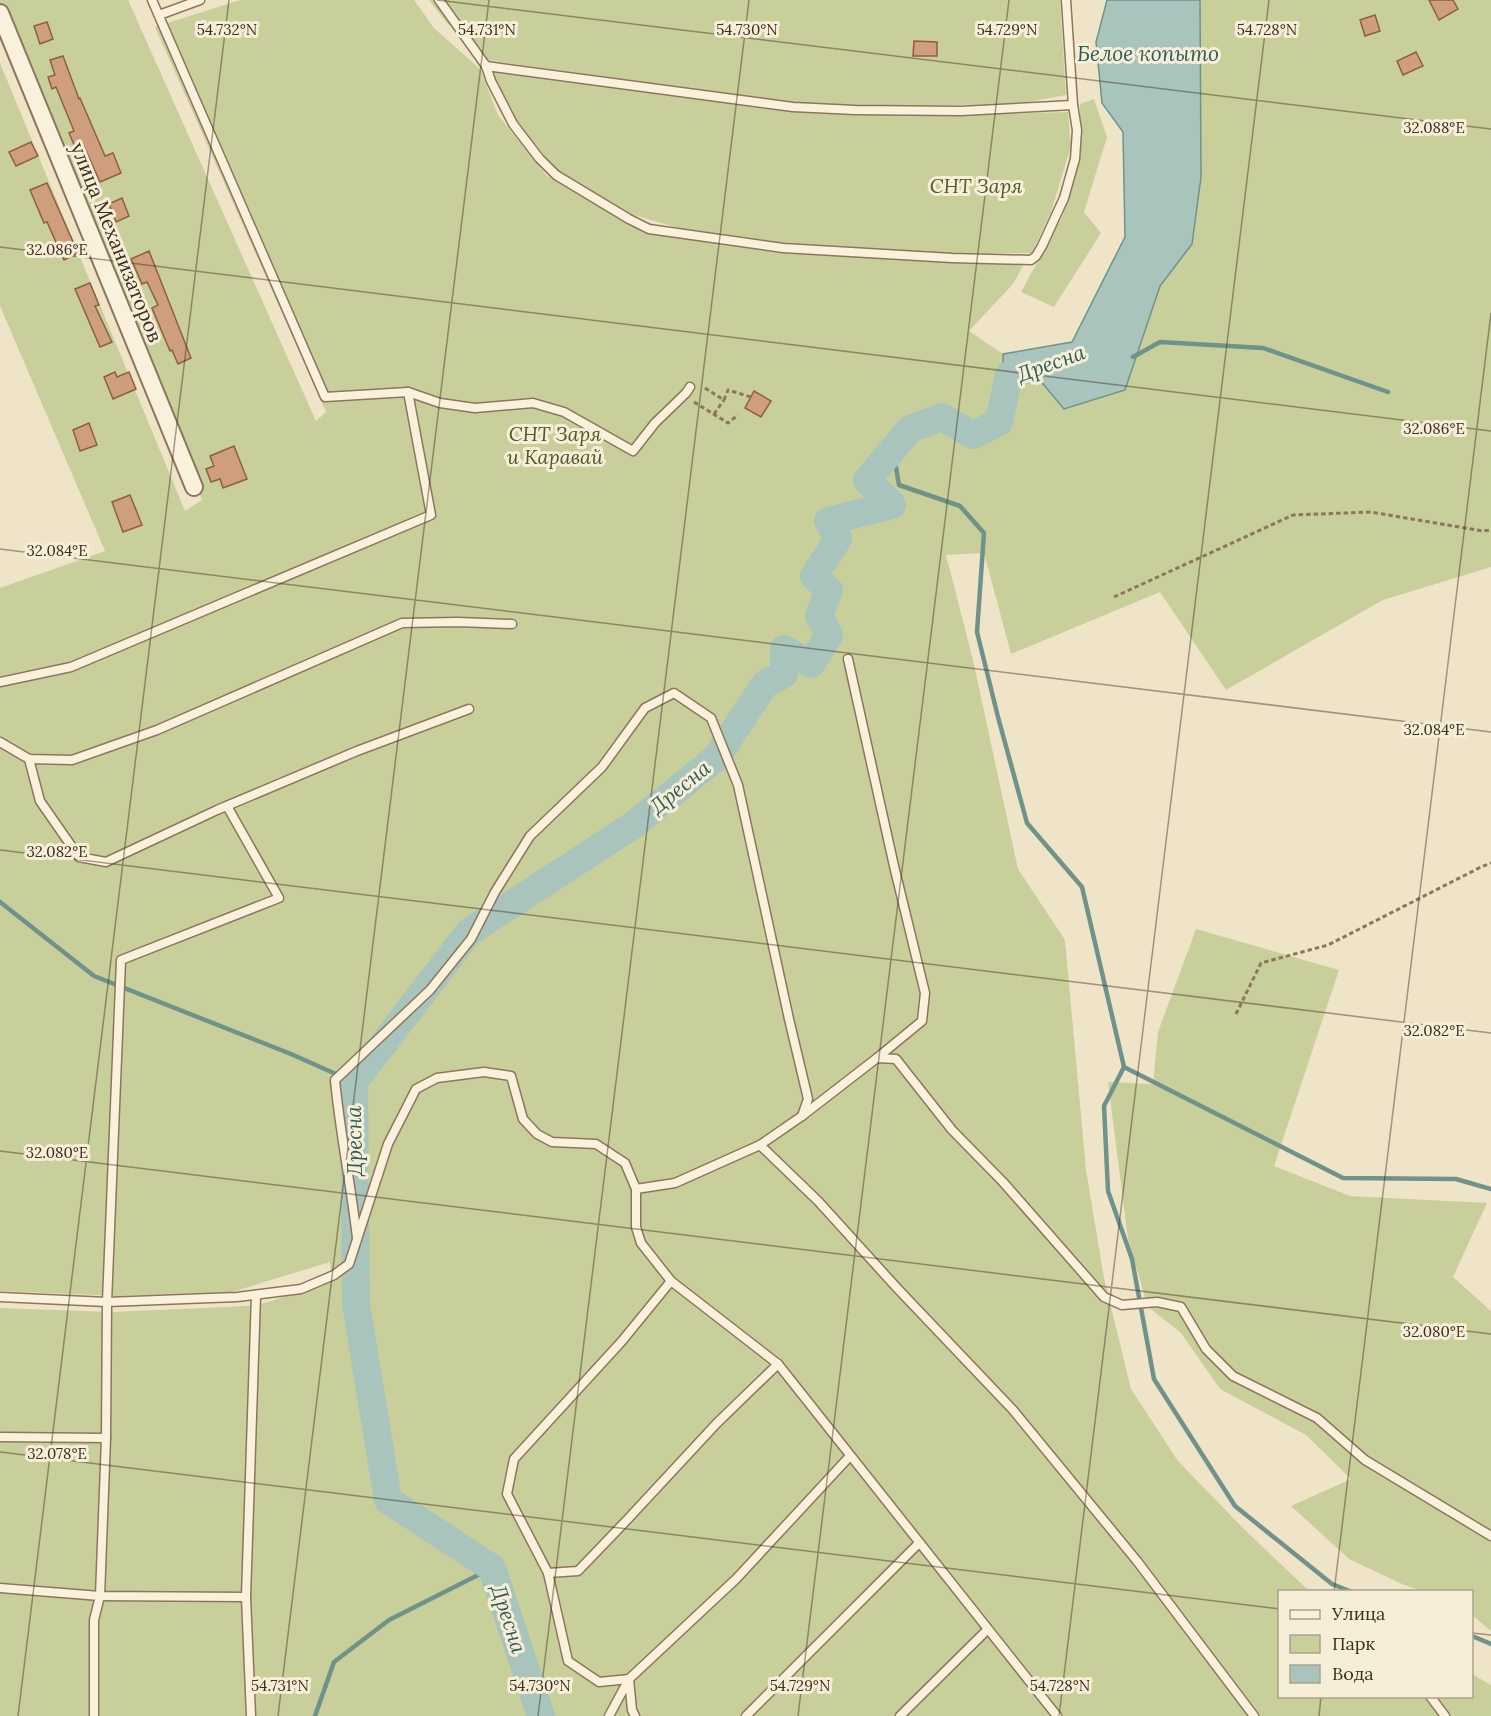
<svg xmlns="http://www.w3.org/2000/svg" width="1491" height="1716" font-family="Lora,serif">
<rect width="100%" height="100%" fill="#f0e4c8"/>
<!-- green -->
<g fill="#c9cf9b">
<path d="M0,0H128L316,421L326,412L155,27L240,0H414L434,28L480,69L498,115L547,176L644,233L769,251L940,261L1024,264L1013,284L969,331L1003,354L1004,386L1039,379L1125,390L1160,286L1192,244L1201,177L1200,0H1491V567L1383,600L1226,690L1160,592L1011,654L984,553L946,555L973,660L1018,869L1065,940L1086,1170L1104,1278L1131,1389L1178,1461L1244,1529L1306,1588L1314,1591L1280,1592V1696H1472V1674L1491,1685V1716H0V1308L112,1312L246,1306L265,1303L331,1281L330,1262L232,1292L118,1296L0,1291V588L105,551L0,306V63L185,511L202,500L0,15Z"/>
<path d="M429,0H1060L1066,95L1018,104L894,106L787,103L486,60L446,22Z"/>
<path d="M492,70L636,87L762,108L824,113L963,115L1068,112L1071,146L1051,212L1032,253L972,254L809,248L678,228L624,212L556,169L509,113Z"/>
<path d="M1094,99L1107,137L1084,212L1101,233L1054,307L1021,292L1063,215L1077,162L1080,104Z"/>
<path d="M1196,929L1339,970L1274,1166L1350,1196L1487,1203L1453,1277L1491,1311V1631L1472,1615V1592L1422,1591L1402,1584L1349,1559L1291,1506L1351,1479L1306,1435L1220,1389L1181,1333L1148,1307L1128,1239L1108,1082L1153,1084L1158,1032Z"/>
</g>
<!-- water -->
<path fill="#a9c4bc" stroke="#6f938a" stroke-width="1.5" d="M1107,0H1200L1201,177L1192,244L1160,286L1125,390L1064,409L1039,379L1004,386L1003,354L1072,342L1125,237L1123,132L1102,103L1096,42Z"/>
<g fill="none" stroke-linecap="round" stroke-linejoin="round">
<!-- stream -->
<g stroke="#6f938a" stroke-width="4.5">
<path d="M1133,357L1160,342L1263,348L1388,392"/>
<path d="M893,450L899,485L960,506L984,533L977,632L998,717L1027,823L1082,887L1124,1067L1343,1178L1456,1179L1491,1189"/>
<path d="M0,902L94,976L291,1054L354,1082"/>
<path d="M1124,1067L1104,1106L1108,1191L1132,1259L1154,1379L1235,1506L1332,1584L1352,1592"/>
<path d="M1472,1636L1491,1644"/>
<path d="M315,1716L334,1662L389,1620L492,1568"/>
</g>
<!-- river -->
<path stroke="#a9c4bc" stroke-width="28" d="M541,1716L492,1568L388,1500L356,1304L354,1082L469,932L632,826L716,758L765,684L784,674V649L811,664L829,635L819,616L829,590L814,576L838,539L828,521L892,505L867,480L910,429L942,417L973,435L999,422L1009,375L1036,367"/>
</g>
<!-- building -->
<g fill="#cf9f7d" stroke="#8d5f41" stroke-width="1.5">
<path d="M1429,0H1453L1458,9L1439,20Z"/>
<path d="M1375,15L1380,31L1365,36L1360,20Z"/>
<path d="M47,22L53,39L40,44L34,26Z"/>
<path d="M914,41L937,42V56H913Z"/>
<path d="M1416,52L1423,66L1403,75L1397,61Z"/>
<path d="M63,56L79,99L80,98L105,156L113,153L121,173L100,182L83,144L75,147L69,133L74,131L56,87L52,89L48,77L55,75L50,60Z"/>
<path d="M31,142L38,156L16,166L9,152Z"/>
<path d="M47,183L78,253L64,260L47,222L44,223L30,190Z"/>
<path d="M122,198L129,216L116,222L109,204Z"/>
<path d="M149,251L191,358L178,364L172,350L170,351L152,308L158,305L147,282L142,284L131,259Z"/>
<path d="M90,283L99,305L95,306L112,342L100,347L75,289Z"/>
<path d="M115,372L117,377L129,372L136,389L113,399L104,377Z"/>
<path d="M754,391L771,401L761,417L745,408Z"/>
<path d="M89,423L97,445L80,451L73,430Z"/>
<path d="M234,446L247,479L223,488L220,479L211,482L206,469L214,466L210,456Z"/>
<path d="M130,495L142,525L123,532L112,502Z"/>
</g>
<g fill="none" stroke-linecap="round" stroke-linejoin="round">
<defs>
<g id="service">
<path d="M152,0L325,397L408,392L440,403L475,408L533,403L564,412L633,451L655,423L686,393L690,387"/>
<path d="M439,0L486,66L491,81L513,124L539,158L556,175L629,219L649,229L783,248L952,258L1031,260L1036,256L1042,246L1064,198L1075,159L1077,130L1073,105L1066,0"/>
<path d="M159,15L200,0"/>
<path d="M486,66L793,107L855,110L961,111L1073,105"/>
<path d="M848,659L894,866L925,993L922,1021L877,1058"/>
<path d="M0,682L71,667L431,515L408,392"/>
<path d="M0,742L29,759L72,760L157,730L402,623L458,622L512,624"/>
<path d="M29,759L40,801L79,857L106,862L217,810L357,751L469,709"/>
<path d="M760,1145L818,1201L897,1288L1013,1410L1137,1561L1254,1716"/>
<path d="M636,1189L675,1183L760,1145L802,1116L877,1058L896,1059L952,1130L1003,1182L1104,1297L1122,1305L1157,1302L1181,1307L1206,1349L1233,1376L1317,1418L1365,1460L1491,1536"/>
<path d="M357,1238C351,1185 340,1133 335,1080L430,990L471,939L495,892L530,836L602,767L645,708L674,693L711,718L738,785L789,1019L808,1099L802,1116"/>
<path d="M671,1281L622,1341L514,1459L507,1494L548,1573L578,1571L626,1521L717,1423L778,1364"/>
<path d="M0,1297L107,1302L237,1297L301,1289L334,1275L349,1264L388,1144L416,1089L437,1078L484,1072L511,1076L523,1119L537,1134L552,1142L596,1144L625,1163L636,1189V1227L641,1243L671,1281L778,1364L1057,1716"/>
<path d="M0,1437L106,1438L107,1302L121,960L279,898L227,806"/>
<path d="M106,1438L100,1596L246,1597L256,1295"/>
<path d="M548,1573L568,1661L599,1682L629,1679L736,1579L850,1456"/>
<path d="M0,1588L100,1596L94,1620V1716"/>
<path d="M246,1597L251,1716"/>
<path d="M1430,1696L1445,1716"/>
<path d="M609,1716L629,1679L632,1710L635,1716"/>
<path d="M746,1716L919,1543"/>
<path d="M900,1716L987,1630"/>
</g>
<path id="minor" d="M0,13L194,487"/>
</defs>
<!-- service casing -->
<use href="#service" stroke="#8d765c" stroke-width="11"/>
<!-- minor casing -->
<use href="#minor" stroke="#8d765c" stroke-width="20"/>
<!-- path -->
<g stroke="#8d765c" stroke-width="3" stroke-dasharray="4.5 3" stroke-linecap="butt">
<path d="M705,388L724,400L728,390L751,397"/>
<path d="M694,402L728,423L738,415"/>
<path d="M714,414L724,400"/>
<path d="M1114,597L1293,515L1371,512L1483,531L1491,530"/>
<path d="M1236,1014L1261,963L1328,945L1481,867L1491,863"/>
</g>
<!-- service -->
<use href="#service" stroke="#faf1dc" stroke-width="8"/>
<!-- minor -->
<use href="#minor" stroke="#faf1dc" stroke-width="16"/>
</g>
<!-- ticks -->
<path fill="none" stroke="#3d2e20" stroke-width="1.5" stroke-opacity="0.45" d="M437,0L1491,129M0,247L1491,431M0,549L1491,732M0,850L1491,1033M0,1151L1491,1334M0,1452L1280,1609M1334,1592L1491,313M1472,1633L1491,1635M18,1716L229,0M278,1716L489,0M538,1716L749,0M798,1716L1009,0M1059,1716L1269,0M1319,1716L1321,1696"/>
<g text-anchor="middle" dominant-baseline="central" stroke-width="6" stroke-linejoin="round" paint-order="stroke">
<!-- park labels -->
<g font-size="20" font-style="italic" fill="#4d5a26" stroke="#f7eed8">
<text x="976" y="185">СНТ Заря</text>
<text x="555" y="433">СНТ Заря<tspan x="555" dy="23">и Каравай</tspan></text>
</g>
<!-- street labels -->
<g font-size="20" fill="#3d2e20" stroke="#f7eed8">
<text transform="translate(117 242) rotate(68)">улица Механизаторов</text>
</g>
<!-- water labels -->
<g font-size="21" font-style="italic" fill="#2f5d5a" stroke="#f7eed8">
<text x="1148" y="53">Белое копыто</text>
<text transform="translate(1051 363) rotate(-20)">Дресна</text>
<text transform="translate(680 787) rotate(-39)">Дресна</text>
<text transform="translate(354 1141) rotate(-91)">Дресна</text>
<text transform="translate(509 1619) rotate(72)">Дресна</text>
</g>
</g>
<g font-size="15" text-anchor="middle" fill="#3d2e20" stroke="#f7eed8" stroke-width="6" stroke-linejoin="round" paint-order="stroke">
<text x="227" y="35">54.732°N</text>
<text x="487" y="35">54.731°N</text>
<text x="747" y="35">54.730°N</text>
<text x="1007" y="35">54.729°N</text>
<text x="1267" y="35">54.728°N</text>
<text x="1434" y="133">32.088°E</text>
<text x="57" y="255">32.086°E</text>
<text x="1434" y="434">32.086°E</text>
<text x="57" y="556">32.084°E</text>
<text x="1434" y="735">32.084°E</text>
<text x="57" y="857">32.082°E</text>
<text x="1434" y="1036">32.082°E</text>
<text x="57" y="1158">32.080°E</text>
<text x="1434" y="1337">32.080°E</text>
<text x="57" y="1459">32.078°E</text>
<text x="280" y="1691">54.731°N</text>
<text x="540" y="1691">54.730°N</text>
<text x="800" y="1691">54.729°N</text>
<text x="1060" y="1691">54.728°N</text>
</g>
<!-- legend -->
<rect x="1278" y="1590" width="195" height="108" fill="#f7eed8" stroke="#ada18e" stroke-width="1.5"/>
<rect x="1290" y="1610" width="30" height="9" fill="#faf1dc" stroke="#ada18e" stroke-width="1.5"/>
<text x="1332" y="1620" font-size="18" fill="#3d2e20">Улица</text>
<rect x="1290" y="1635" width="30" height="18" fill="#c9cf9b" stroke="#ada18e" stroke-width="1.5"/>
<text x="1332" y="1650" font-size="18" fill="#3d2e20">Парк</text>
<rect x="1290" y="1665" width="30" height="18" fill="#a9c4bc" stroke="#ada18e" stroke-width="1.5"/>
<text x="1332" y="1680" font-size="18" fill="#3d2e20">Вода</text>
</svg>
